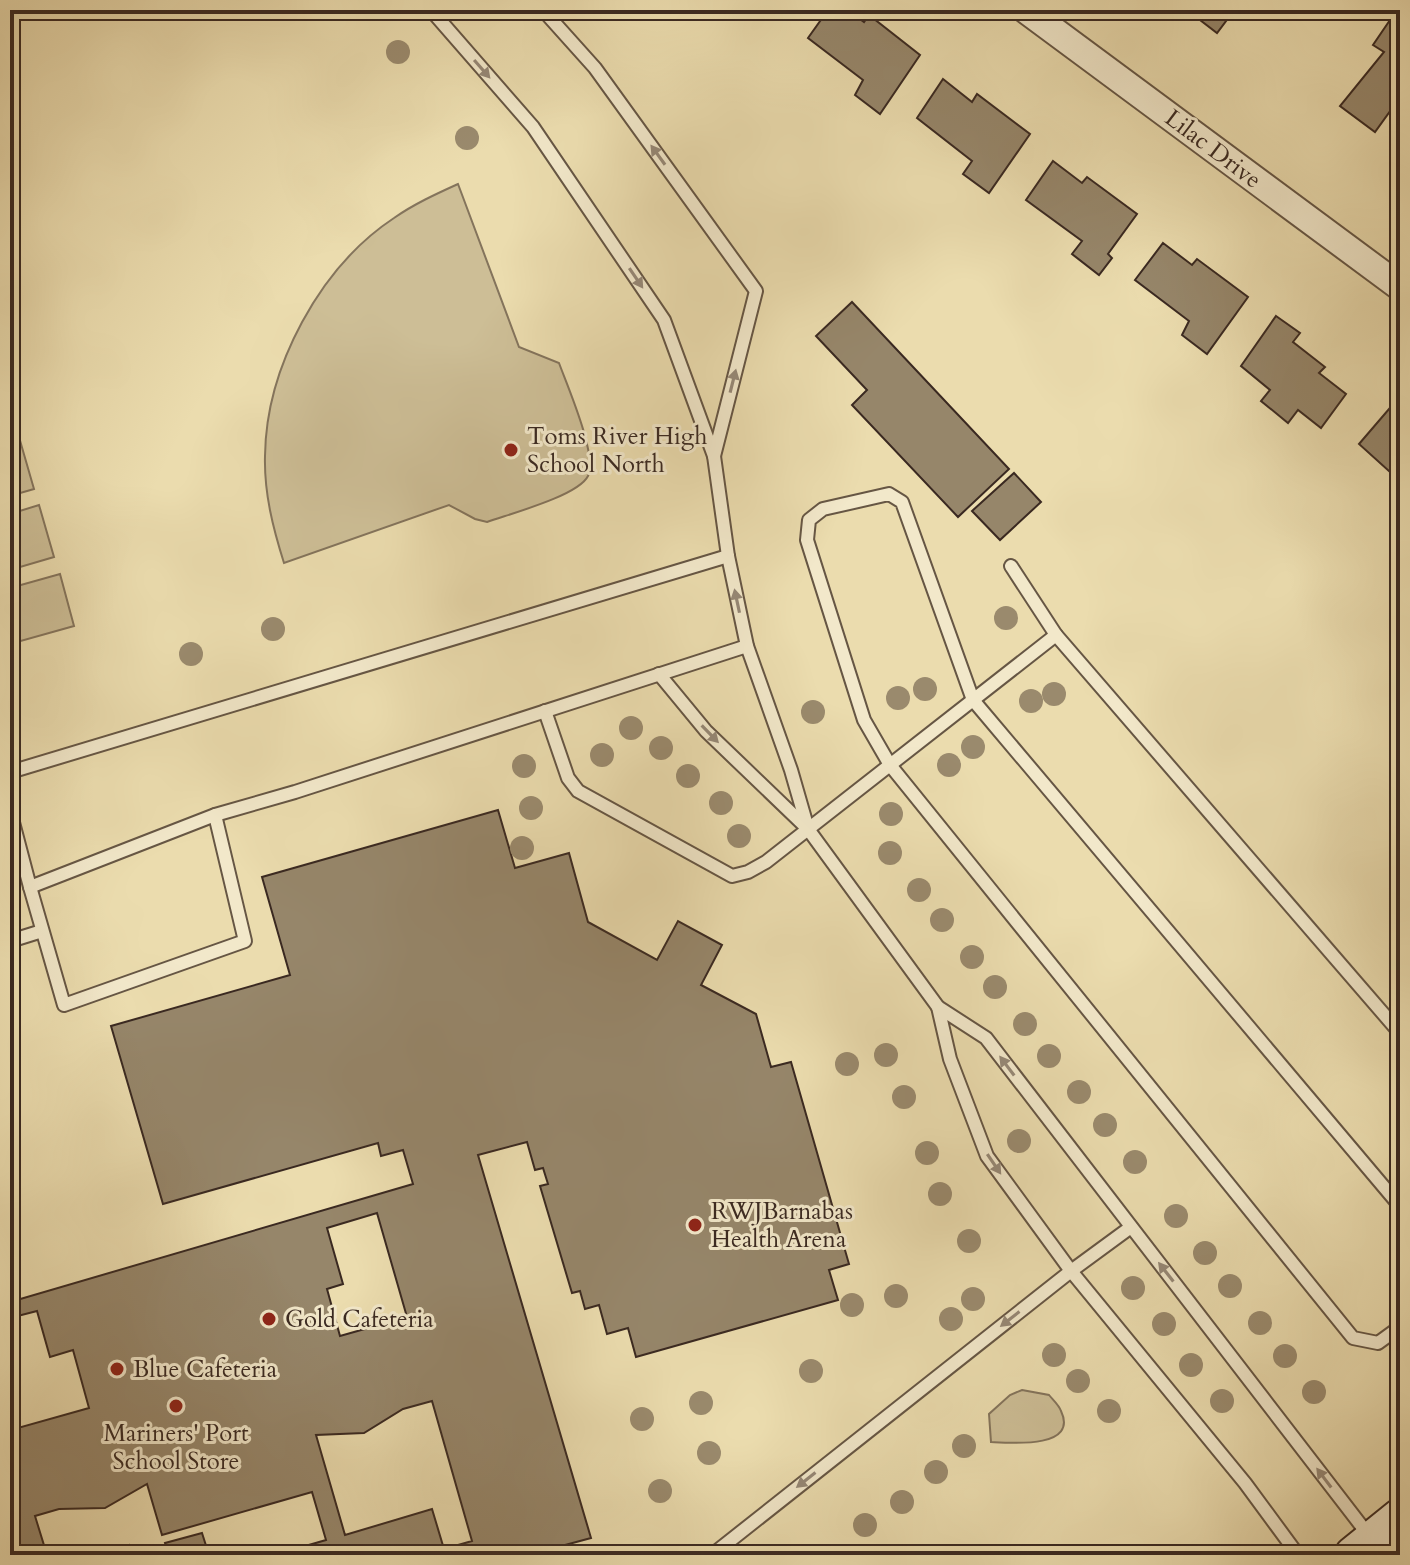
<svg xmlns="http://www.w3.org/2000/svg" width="1410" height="1565" font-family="Cardo,serif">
<rect width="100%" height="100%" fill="#ebdcae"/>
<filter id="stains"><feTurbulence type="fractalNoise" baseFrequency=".0025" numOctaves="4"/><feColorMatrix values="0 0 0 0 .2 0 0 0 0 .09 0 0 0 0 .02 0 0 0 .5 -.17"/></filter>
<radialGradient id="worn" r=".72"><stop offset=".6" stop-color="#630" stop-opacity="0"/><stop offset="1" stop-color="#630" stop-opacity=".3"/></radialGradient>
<!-- green -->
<g fill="#cdbe96" stroke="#84745c" stroke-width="2">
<path d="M458,184L519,347L559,363C567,385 598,456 588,476C578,496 509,514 487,522L475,519L449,505L284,563C273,528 264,493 265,456C266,367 320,267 394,218C414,204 436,194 458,184Z"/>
<path d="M19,437L34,489L10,496V440Z"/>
<path d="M39,505L54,557L10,570V514Z"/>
<path d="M60,574L74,626L10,644V588Z"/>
<path d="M1022,1390L1049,1395C1053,1400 1059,1405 1061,1411C1079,1449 1010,1443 991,1442L989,1414L1010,1395Z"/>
</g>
<!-- building -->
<g fill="#96866a" stroke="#3a2921" stroke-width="2" fill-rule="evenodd">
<path d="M828,10H848L864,22L869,15L920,55L880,114L855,95L863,80L808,38Z"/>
<path d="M1187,10H1214L1226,21L1217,33Z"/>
<path d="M1392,17L1400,22V106L1396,103L1375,132L1340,106L1384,52L1373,45Z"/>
<path d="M943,79L972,102L977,94L1030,134L989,193L963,174L972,161L917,118Z"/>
<path d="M1053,161L1082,183L1087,177L1137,214L1108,254L1112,258L1099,275L1072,254L1082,241L1026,200Z"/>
<path d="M1163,243L1192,265L1197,259L1248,297L1207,354L1182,335L1189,321L1135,280Z"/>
<path d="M852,302L1009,469L958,517L852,405L867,390L816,336Z"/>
<path d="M1276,316L1300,333L1293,342L1325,367L1319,373L1346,394L1321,428L1298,410L1288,423L1261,401L1270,390L1241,366Z"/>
<path d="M1389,409L1400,420V481L1359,444Z"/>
<path d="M1014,473L1041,502L1000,540L972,511Z"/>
<path d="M498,810L515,868L569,853L588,922L657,960L678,921L722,945L701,985L756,1014L771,1067L791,1062L849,1264L829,1270L838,1300L636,1357L628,1328L607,1334L599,1305L585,1309L580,1291L572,1293L540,1186L548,1184L543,1168L535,1170L527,1142L478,1155L591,1538L554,1548L556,1555H274L326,1540L312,1492L162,1535L147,1484L105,1508L59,1509L35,1516L47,1555H10V1429L11,1430L89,1408L73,1350L50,1357L37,1311L10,1318V1302L413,1184L403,1150L381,1156L378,1143L163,1204L111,1026L290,975L262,877ZM377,1213L407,1317L340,1336L327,1289L343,1284L327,1228ZM432,1401L472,1541L444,1549L432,1509L345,1535L316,1435L364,1433L403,1409Z"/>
<path d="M202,1533L209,1555H169L165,1543Z"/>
<path d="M129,1545L132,1555H100L99,1552Z"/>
</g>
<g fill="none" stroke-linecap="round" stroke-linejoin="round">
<defs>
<g id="lane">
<path d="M431,10L533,127L664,320L714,456L728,556L747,646L791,770L808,829"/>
<path d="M543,10L595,68L756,291L714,456"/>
<path d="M10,15L29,10"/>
<path d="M1011,566L1056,635"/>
<path d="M659,674L706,731L808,829L938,1007"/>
<path d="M545,711L568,778L578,791L732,876L748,872L766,862L1056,635L1400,1033"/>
<path d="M10,772L728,556"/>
<path d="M10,811L30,887L64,1005L245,941L215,815"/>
<path d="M30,887L215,815L295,792L747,646"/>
<path d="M10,941L42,931"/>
<path d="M1400,1206L973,700L902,502L889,494L823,509L809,520L807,540L864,720L890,765L1353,1338L1378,1343L1400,1327"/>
<path d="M712,1555L1071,1271L1131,1227"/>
<path d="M1298,1555L1245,1483L1071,1271L987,1156L950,1059L938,1007L986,1038L1370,1537"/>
</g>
<path id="street" d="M1026,10L1400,287"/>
<path id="secondary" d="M1353,1555L1400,1517"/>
</defs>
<!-- lane casing -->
<use href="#lane" stroke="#665644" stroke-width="16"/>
<!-- street casing -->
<use href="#street" stroke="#665644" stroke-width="30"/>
<!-- secondary casing -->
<use href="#secondary" stroke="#3a2921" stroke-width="40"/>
<!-- lane -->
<use href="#lane" stroke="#f2e8ca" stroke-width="12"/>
<!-- street -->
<use href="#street" stroke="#f2e8ca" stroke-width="26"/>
<!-- secondary -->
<use href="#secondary" stroke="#f2e8ca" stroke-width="36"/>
</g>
<!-- trees -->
<g fill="#9a8a6d">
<circle cx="398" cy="52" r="12"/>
<circle cx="467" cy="138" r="12"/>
<circle cx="1006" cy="618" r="12"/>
<circle cx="273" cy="629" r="12"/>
<circle cx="191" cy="654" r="12"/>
<circle cx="925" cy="689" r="12"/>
<circle cx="1054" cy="694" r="12"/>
<circle cx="898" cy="698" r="12"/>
<circle cx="1031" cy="701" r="12"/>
<circle cx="813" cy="712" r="12"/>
<circle cx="631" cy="728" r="12"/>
<circle cx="973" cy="747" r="12"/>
<circle cx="661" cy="748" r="12"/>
<circle cx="602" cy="755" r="12"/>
<circle cx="949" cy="765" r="12"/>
<circle cx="524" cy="766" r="12"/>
<circle cx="688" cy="776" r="12"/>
<circle cx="721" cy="803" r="12"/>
<circle cx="531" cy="808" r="12"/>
<circle cx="891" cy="814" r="12"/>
<circle cx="739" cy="836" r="12"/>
<circle cx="522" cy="848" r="12"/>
<circle cx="890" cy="853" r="12"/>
<circle cx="919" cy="890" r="12"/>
<circle cx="942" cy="920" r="12"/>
<circle cx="972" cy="957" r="12"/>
<circle cx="995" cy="987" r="12"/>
<circle cx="1025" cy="1024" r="12"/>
<circle cx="886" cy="1055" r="12"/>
<circle cx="1049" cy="1056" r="12"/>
<circle cx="847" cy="1064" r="12"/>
<circle cx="1079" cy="1092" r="12"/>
<circle cx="904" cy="1097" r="12"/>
<circle cx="1105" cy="1125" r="12"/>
<circle cx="1019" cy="1141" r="12"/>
<circle cx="927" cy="1153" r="12"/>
<circle cx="1135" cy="1162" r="12"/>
<circle cx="940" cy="1194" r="12"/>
<circle cx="1176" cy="1216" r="12"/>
<circle cx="969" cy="1241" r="12"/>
<circle cx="1205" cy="1253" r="12"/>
<circle cx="1230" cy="1286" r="12"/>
<circle cx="1133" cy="1288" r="12"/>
<circle cx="896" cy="1296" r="12"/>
<circle cx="973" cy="1299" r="12"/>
<circle cx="852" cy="1305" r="12"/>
<circle cx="951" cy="1319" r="12"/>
<circle cx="1260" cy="1323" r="12"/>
<circle cx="1164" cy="1324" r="12"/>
<circle cx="1054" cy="1355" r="12"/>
<circle cx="1285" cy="1356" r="12"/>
<circle cx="1191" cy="1365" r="12"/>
<circle cx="811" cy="1371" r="12"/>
<circle cx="1078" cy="1381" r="12"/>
<circle cx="1314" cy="1392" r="12"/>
<circle cx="1222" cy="1401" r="12"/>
<circle cx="701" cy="1403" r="12"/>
<circle cx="1109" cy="1411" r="12"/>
<circle cx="642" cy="1419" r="12"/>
<circle cx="964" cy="1446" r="12"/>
<circle cx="709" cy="1453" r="12"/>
<circle cx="936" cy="1472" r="12"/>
<circle cx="660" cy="1491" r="12"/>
<circle cx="902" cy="1502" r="12"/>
<circle cx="865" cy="1525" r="12"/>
</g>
<!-- one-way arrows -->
<defs><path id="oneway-solid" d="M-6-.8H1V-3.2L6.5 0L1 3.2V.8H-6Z" transform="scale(2)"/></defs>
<g fill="#968876">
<use href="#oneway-solid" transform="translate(482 69) rotate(49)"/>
<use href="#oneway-solid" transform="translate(658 155) rotate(-126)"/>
<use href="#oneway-solid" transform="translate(636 278) rotate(56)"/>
<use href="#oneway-solid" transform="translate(733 381) rotate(-76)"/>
<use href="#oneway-solid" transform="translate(737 601) rotate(-102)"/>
<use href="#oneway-solid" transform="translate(710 734) rotate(46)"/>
<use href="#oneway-solid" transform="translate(1007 1066) rotate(-127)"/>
<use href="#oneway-solid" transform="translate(994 1164) rotate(56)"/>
<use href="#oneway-solid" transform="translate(1166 1272) rotate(-128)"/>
<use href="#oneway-solid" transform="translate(1010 1319) rotate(142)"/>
<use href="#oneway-solid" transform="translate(1324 1478) rotate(-127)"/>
<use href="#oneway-solid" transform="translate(806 1480) rotate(142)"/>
</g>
<!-- markers -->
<g fill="#8f2418" stroke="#f2e8ca" stroke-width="3">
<circle cx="511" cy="450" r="8"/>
<circle cx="695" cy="1225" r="8"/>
<circle cx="269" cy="1319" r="8"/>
<circle cx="117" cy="1369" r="8"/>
<circle cx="176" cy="1406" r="8"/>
</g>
<g text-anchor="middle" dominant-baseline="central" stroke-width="6" stroke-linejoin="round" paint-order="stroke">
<!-- street labels -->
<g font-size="24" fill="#3a2921" stroke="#f2e8ca">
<text transform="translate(1213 149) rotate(37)">Lilac Drive</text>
</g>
<!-- poi labels -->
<g font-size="24" fill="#3a2921" stroke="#f2e8ca" text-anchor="start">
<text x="527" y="436">Toms River High<tspan x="527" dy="28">School North</tspan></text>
<text x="711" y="1211">RWJBarnabas<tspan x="711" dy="28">Health Arena</tspan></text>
<text x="285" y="1319">Gold Cafeteria</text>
<text x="133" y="1369">Blue Cafeteria</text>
<text x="176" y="1433" text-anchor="middle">Mariners' Port<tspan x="176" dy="28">School Store</tspan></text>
</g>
</g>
<!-- margin -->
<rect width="1410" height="1565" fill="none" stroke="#ebdcae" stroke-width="40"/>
<rect x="12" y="12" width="1386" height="1541" fill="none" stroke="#3a2921" stroke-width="4"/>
<rect x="20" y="20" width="1370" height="1525" fill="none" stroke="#3a2921" stroke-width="2"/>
<rect width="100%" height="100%" filter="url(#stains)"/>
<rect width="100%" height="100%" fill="url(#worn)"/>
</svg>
